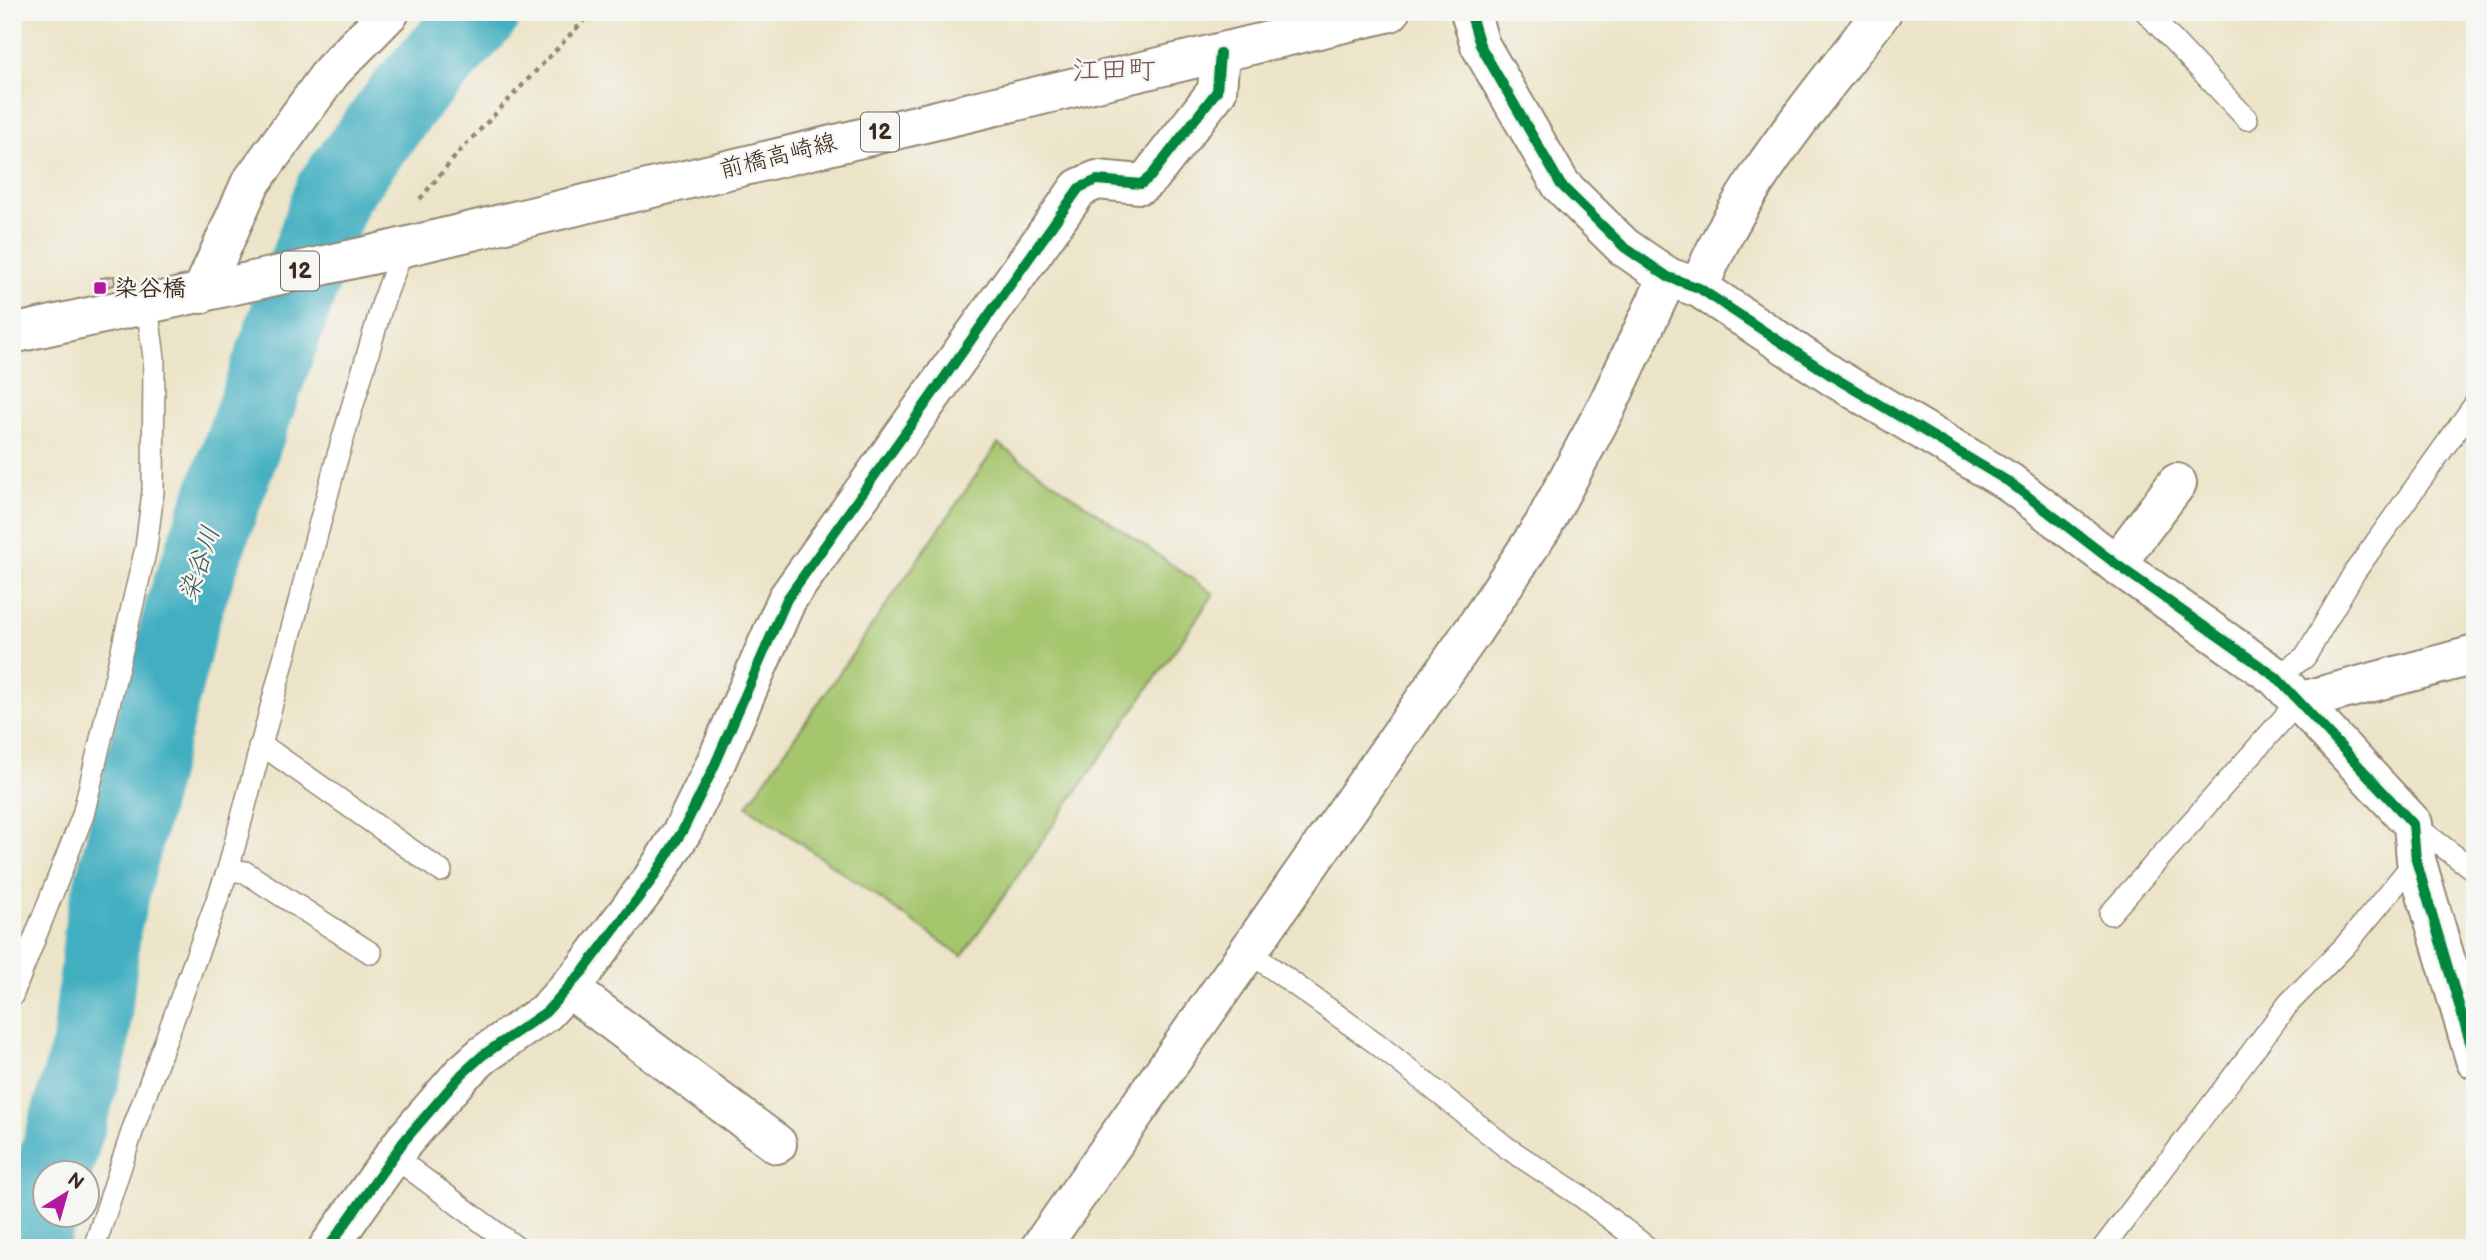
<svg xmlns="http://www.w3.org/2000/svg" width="2487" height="1260" font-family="'Balsamiq Sans','Klee One',sans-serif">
<rect width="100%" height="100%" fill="#f6f6f2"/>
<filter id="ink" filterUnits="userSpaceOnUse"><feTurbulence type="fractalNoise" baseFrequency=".0143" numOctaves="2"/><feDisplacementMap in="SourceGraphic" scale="14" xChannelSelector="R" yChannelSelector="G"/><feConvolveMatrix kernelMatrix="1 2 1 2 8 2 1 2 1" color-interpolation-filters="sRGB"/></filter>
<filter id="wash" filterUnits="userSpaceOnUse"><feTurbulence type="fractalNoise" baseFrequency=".00686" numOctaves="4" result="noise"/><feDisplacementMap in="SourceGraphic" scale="28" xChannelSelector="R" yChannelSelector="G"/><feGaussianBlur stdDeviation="1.57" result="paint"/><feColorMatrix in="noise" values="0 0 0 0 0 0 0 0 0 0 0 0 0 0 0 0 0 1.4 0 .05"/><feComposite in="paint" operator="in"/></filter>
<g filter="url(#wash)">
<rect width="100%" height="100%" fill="#ece4c8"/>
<!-- green -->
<path fill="#a6c66e" stroke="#707846" stroke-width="2" d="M998,444L1214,594L962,956L747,806Z"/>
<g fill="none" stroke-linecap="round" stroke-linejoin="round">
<!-- river -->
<g stroke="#43afc1" stroke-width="77">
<path d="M53,1172L90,1047L103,925L184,607L333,192L406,95L482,12"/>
<path d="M27,1248L46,1195"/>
</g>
</g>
<g id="blocks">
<!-- building -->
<path fill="#e59dc2" d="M114,276L115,285L103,287L101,278Z"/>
</g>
</g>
<g filter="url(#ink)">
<use href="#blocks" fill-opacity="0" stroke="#948773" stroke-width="2"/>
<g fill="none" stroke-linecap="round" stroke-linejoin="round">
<defs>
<g id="lane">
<path d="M2146,12L2247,119"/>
<path d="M2276,677L2305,657L2354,573L2475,404"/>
<path d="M259,747L272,752L441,871"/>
<path d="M2413,824L2475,871"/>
<path d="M228,870L245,872L371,953"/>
<path d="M2110,914L2298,702"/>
<path d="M1248,951L1376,1043L1506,1147L1582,1197L1648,1248"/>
<path d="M12,996L83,815L146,548L153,492L154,358L147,305"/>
<path d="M393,1156L517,1248"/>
<path d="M94,1248L133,1129L228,870L336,462L383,302L404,246"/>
<path d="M2103,1248L2289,1003L2345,946L2416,860"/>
</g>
<g id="street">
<path d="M1470,12L1480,45L1561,185L1624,247L1668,277L1699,288L1835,378L2009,482L2116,564L2276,677L2413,824L2416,860L2475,1059"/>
<path d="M1699,288C1739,185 1816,100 1882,12"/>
<path d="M201,294L250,184L332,71L390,12"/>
<path d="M2116,564L2177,483"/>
<path d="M2298,702L2475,655"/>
<path d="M568,988L777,1144"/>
<path d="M328,1248L404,1141L462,1074L483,1055L546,1012L584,970L651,881L683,830L713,769L787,599L1079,188L1097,180L1141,184L1151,176L1217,91L1220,53"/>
<path d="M1040,1248L1473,631L1543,526L1607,406L1668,277"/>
</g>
<path id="primary" d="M12,334L371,255L1390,12"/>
</defs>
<!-- lane casing -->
<use href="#lane" stroke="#948773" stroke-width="24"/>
<!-- street casing -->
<use href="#street" stroke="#948773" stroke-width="42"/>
<!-- primary casing -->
<use href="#primary" stroke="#948773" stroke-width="42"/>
<!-- path -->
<path stroke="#948773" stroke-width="4.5" stroke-dasharray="5 5" stroke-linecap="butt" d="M420,199L459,152L592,12"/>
<!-- lane -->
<use href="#lane" stroke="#fff" stroke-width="21"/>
<!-- street -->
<use href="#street" stroke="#fff" stroke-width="38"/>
<!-- primary -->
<use href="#primary" stroke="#fff" stroke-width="38"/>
<defs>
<g id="cycleway">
<path d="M1470,12L1480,45L1561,185L1624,247L1668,277L1699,288L1835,378L2009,482L2116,564L2276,677L2413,824L2416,860L2475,1059"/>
<path d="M328,1248L404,1141L462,1074L483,1055L546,1012L584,970L651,881L683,830L713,769L787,599L1079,188L1097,180L1141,184L1151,176L1217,91L1220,53"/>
</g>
</defs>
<!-- cycleway casing -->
<use href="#cycleway" stroke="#f6f6f2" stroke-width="15"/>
<!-- cycleway -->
<use href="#cycleway" stroke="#00873e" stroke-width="10"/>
</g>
</g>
<!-- markers -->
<rect fill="#b5179e" stroke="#f6f6f2" stroke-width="2.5" x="93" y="281" width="14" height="14" rx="3.5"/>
<g text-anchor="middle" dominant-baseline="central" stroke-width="5" stroke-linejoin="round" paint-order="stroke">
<!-- shield labels -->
<g fill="#f6f6f2" stroke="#73675e" stroke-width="2">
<rect x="861" y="112.5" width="38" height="39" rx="5"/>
<rect x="281" y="251.5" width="38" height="39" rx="5"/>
</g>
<g font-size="23" font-weight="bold" fill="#3b2a1e">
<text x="880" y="132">12</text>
<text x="300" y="271">12</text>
</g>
<!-- street labels -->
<g font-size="24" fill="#3b2a1e" stroke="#f6f6f2">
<text transform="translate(778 156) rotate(-14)">前橋高崎線</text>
</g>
<!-- poi labels -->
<g font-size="24" font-weight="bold" fill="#3b2a1e" stroke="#f6f6f2" text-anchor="start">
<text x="114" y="288">染谷橋</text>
</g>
<!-- water labels -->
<g font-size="26" font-style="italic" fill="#3e5957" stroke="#f6f6f2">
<text transform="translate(200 564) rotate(-71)">染谷川</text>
</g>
<!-- quarter labels -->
<g font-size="28" fill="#765257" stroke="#f6f6f2">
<text x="1114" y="70">江田町</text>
</g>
</g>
<!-- margin -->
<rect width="2487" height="1260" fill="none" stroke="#f6f6f2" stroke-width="42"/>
<!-- north arrow -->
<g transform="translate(66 1194) rotate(37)"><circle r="33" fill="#f6f6f2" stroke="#aba49d" stroke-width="2"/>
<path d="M0-5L12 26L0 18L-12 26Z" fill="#b5179e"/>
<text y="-10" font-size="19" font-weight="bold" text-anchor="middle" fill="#3b2a1e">N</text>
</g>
</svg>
